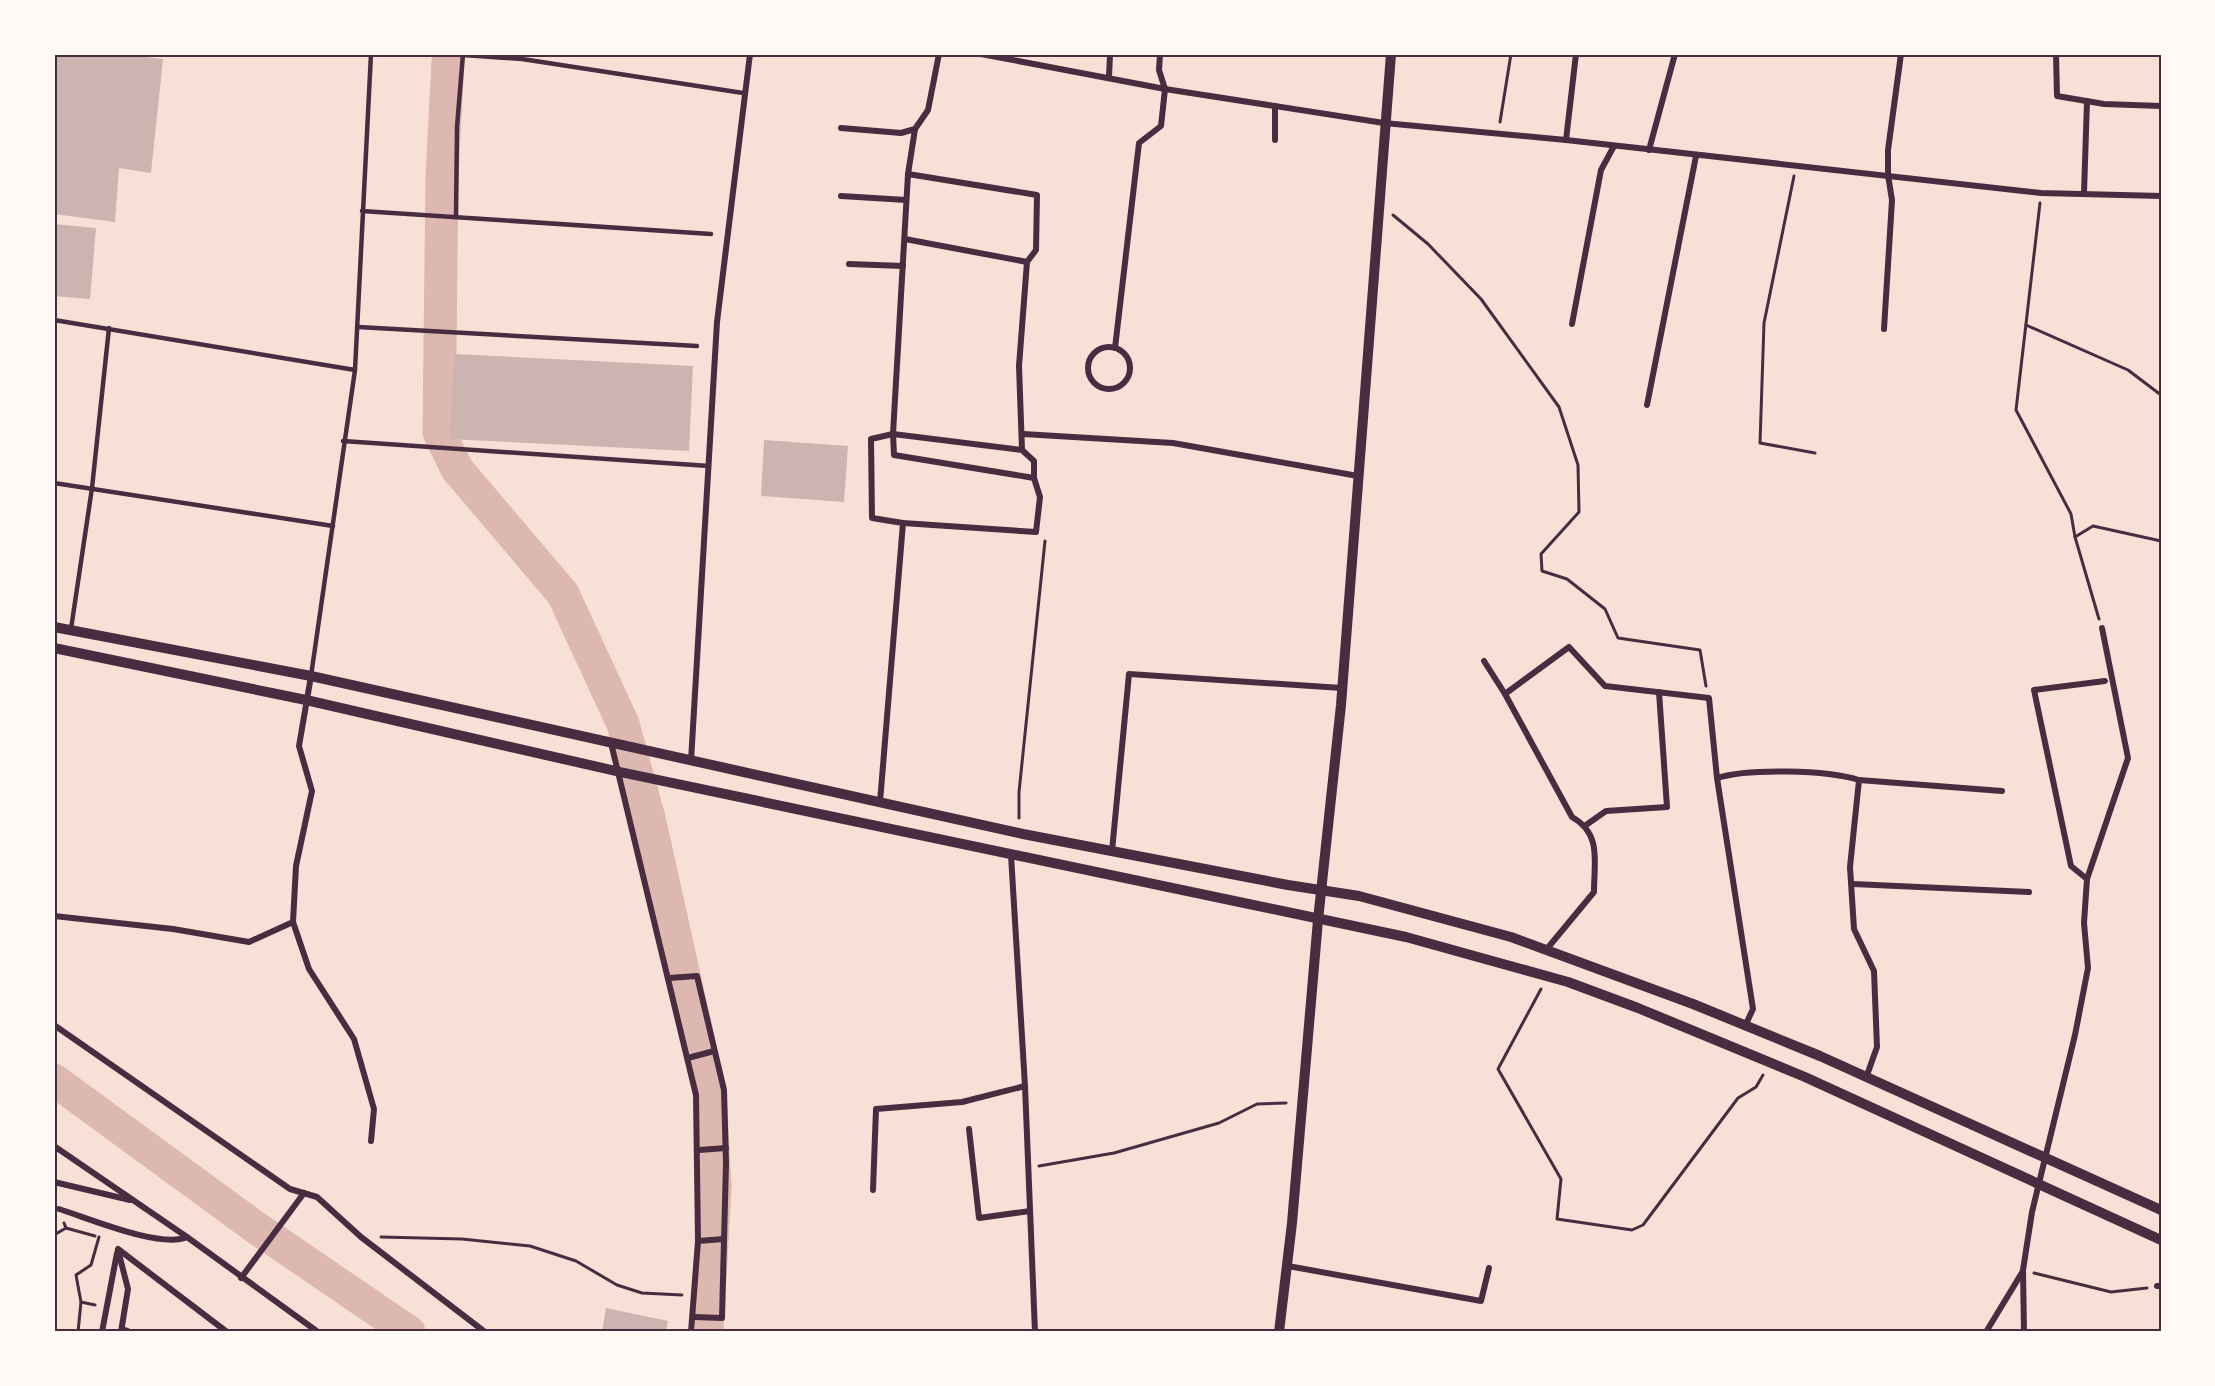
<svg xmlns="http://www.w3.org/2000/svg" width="2215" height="1386" font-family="Lora,serif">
<rect width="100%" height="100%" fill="#f7e1d7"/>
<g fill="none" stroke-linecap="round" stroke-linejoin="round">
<!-- river -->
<g stroke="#dcb8b0" stroke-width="33">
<path d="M448,61L442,176L439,432L457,469L563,594L623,724L649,818L710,1092L715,1187L707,1332"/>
<path d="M54,1080L255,1227L409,1332"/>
</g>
</g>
<!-- building -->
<g fill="#ccb4b1">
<path d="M54,54H118L163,59L151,173L119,168L115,222L54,214Z"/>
<path d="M54,224L96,228L90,299L54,296Z"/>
<path d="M454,354L693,366L689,451L450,439Z"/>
<path d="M764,440L848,446L844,502L761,496Z"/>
<path d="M606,1308L668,1321L666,1332H602Z"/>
</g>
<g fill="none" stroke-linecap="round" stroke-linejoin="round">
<!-- path -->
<g stroke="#4a2c40" stroke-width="3">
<path d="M1500,122L1511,54"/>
<path d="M1794,176L1764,323L1760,443L1815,453"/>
<path d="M2040,203L2016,410L2071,514L2075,537L2099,619"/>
<path d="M1393,215L1428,244L1481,299L1559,407L1578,465L1579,512L1541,554L1542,571L1567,579L1605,609L1618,638L1700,650L1706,686"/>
<path d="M2026,325L2128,370L2161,395"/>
<path d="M2075,537L2093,526L2161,541"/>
<path d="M1019,818V792L1045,541"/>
<path d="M1541,989L1498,1069L1561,1179L1557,1219L1632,1230L1643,1225L1738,1098L1756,1087L1763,1075"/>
<path d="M1039,1166L1114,1153L1219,1123L1257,1104L1286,1103"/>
<path d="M64,1223L66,1228L95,1236"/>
<path d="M54,1235L66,1228"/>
<path d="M381,1237L462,1239L530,1246L576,1261L617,1285L642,1293L682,1295"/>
<path d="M2034,1273L2111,1292L2147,1288"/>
<path d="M95,1305L81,1302L76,1275L91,1265L99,1237"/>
<path d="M78,1332L81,1302"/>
</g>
<!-- service -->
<g stroke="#4a2c40" stroke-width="4.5">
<path d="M463,55L522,59L743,93"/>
<path d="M362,211L711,234"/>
<path d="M456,217L457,127L463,54"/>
<path d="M54,320L355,370"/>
<path d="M358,327L697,346"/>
<path d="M343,441L709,466"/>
<path d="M54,483L333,526"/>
<path d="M71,629L92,488L109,328"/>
<path d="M311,676L355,370L371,54"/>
</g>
<!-- minor -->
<g stroke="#4a2c40" stroke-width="6">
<path d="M981,54L1165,89L1384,123L1566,140L2041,193L2161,196"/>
<path d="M2056,54L2057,96L2104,104L2161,106"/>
<path d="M1109,77L1110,54"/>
<path d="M841,128L901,133L915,129"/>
<path d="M1275,140V106"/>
<path d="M1566,140L1576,54"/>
<path d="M1649,150L1675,54"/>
<path d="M2084,193L2087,101"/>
<path d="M841,196L906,200"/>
<path d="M905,239L1027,262L1036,250L1037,195L908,174"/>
<path d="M849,264L903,266"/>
<path d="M1572,324L1601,170L1614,146"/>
<path d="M1884,329L1892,200L1888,175V150L1901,54"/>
<circle cx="1109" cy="368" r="21"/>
<path d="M1115,348L1139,143L1161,126L1165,89L1159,70L1160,54"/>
<path d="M1647,405L1696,156"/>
<path d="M1023,434L1173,443L1358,476"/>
<path d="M1022,450L1034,461V478L894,455L893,434L1022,450L1019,366L1027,262"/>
<path d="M903,523L1036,532L1040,497L1034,478"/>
<path d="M1484,661L1505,694L1569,647L1605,686L1709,698L1717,778C1748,768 1827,770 1859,780L1850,867L1854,929L1874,971L1877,1047L1866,1078"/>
<path d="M1505,694L1572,817C1602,834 1594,861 1594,892L1546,950"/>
<path d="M611,743L696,1095L698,1241L691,1332"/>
<path d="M691,761L717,322L750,54"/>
<path d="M1717,778L1753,1009L1745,1026"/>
<path d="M1859,780L2002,791"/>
<path d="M880,802L903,523L872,518L871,439L893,434L908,174L915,129L928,110L939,54"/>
<path d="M1586,825L1606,811L1667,807L1659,692"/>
<path d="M1112,851L1129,674L1342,688"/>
<path d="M1011,855L1025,1086L1035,1332"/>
<path d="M2087,879L2071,866L2034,690L2105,681"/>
<path d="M1853,884L2029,892"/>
<path d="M54,916L173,929L249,942L293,922L296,866L312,791L299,746L311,676"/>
<path d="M293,922L309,969L354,1039L374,1109L371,1141"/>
<path d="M669,978L697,976L724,1090L726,1163L722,1318L694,1317"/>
<path d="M54,1025L290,1189L317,1197L361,1237L485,1332"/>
<path d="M688,1058L714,1051"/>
<path d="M969,1129L979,1218L1030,1211"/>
<path d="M54,1146L187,1237L318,1332"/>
<path d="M699,1150L726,1148"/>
<path d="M54,1182L130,1200"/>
<path d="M873,1190L876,1109L962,1102L1025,1086"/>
<path d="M59,1209C88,1218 161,1249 187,1237"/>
<path d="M698,1241L724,1239"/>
<path d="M118,1249L227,1332"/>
<path d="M118,1250L128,1289L121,1332"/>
<path d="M1288,1266L1481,1301L1489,1268"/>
<path d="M241,1278L304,1193"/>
<path d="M2157,1286H2161"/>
<path d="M122,1329L130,1332"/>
<path d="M102,1332L117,1253"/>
<path d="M1986,1332L2023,1271"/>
<path d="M2024,1332L2023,1270L2032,1212L2075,1035L2088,968L2084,923L2087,879L2128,758L2102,628"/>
</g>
<!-- tertiary -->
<g stroke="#4a2c40" stroke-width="10">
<path d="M54,627L311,676L1023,834L1288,885L1359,896L1511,937L1693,1004L1820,1056L2161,1210"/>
<path d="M54,648L306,700L620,772L1406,937L1568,982L1638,1008L1805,1077L2161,1240"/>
<path d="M1279,1332L1292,1223L1318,920L1341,705L1391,54"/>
</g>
</g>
<!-- border -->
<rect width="2215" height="1386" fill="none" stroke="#fffaf5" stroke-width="111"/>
<rect x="56" y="56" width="2104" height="1274" fill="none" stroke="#4a2c40" stroke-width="2"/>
</svg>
